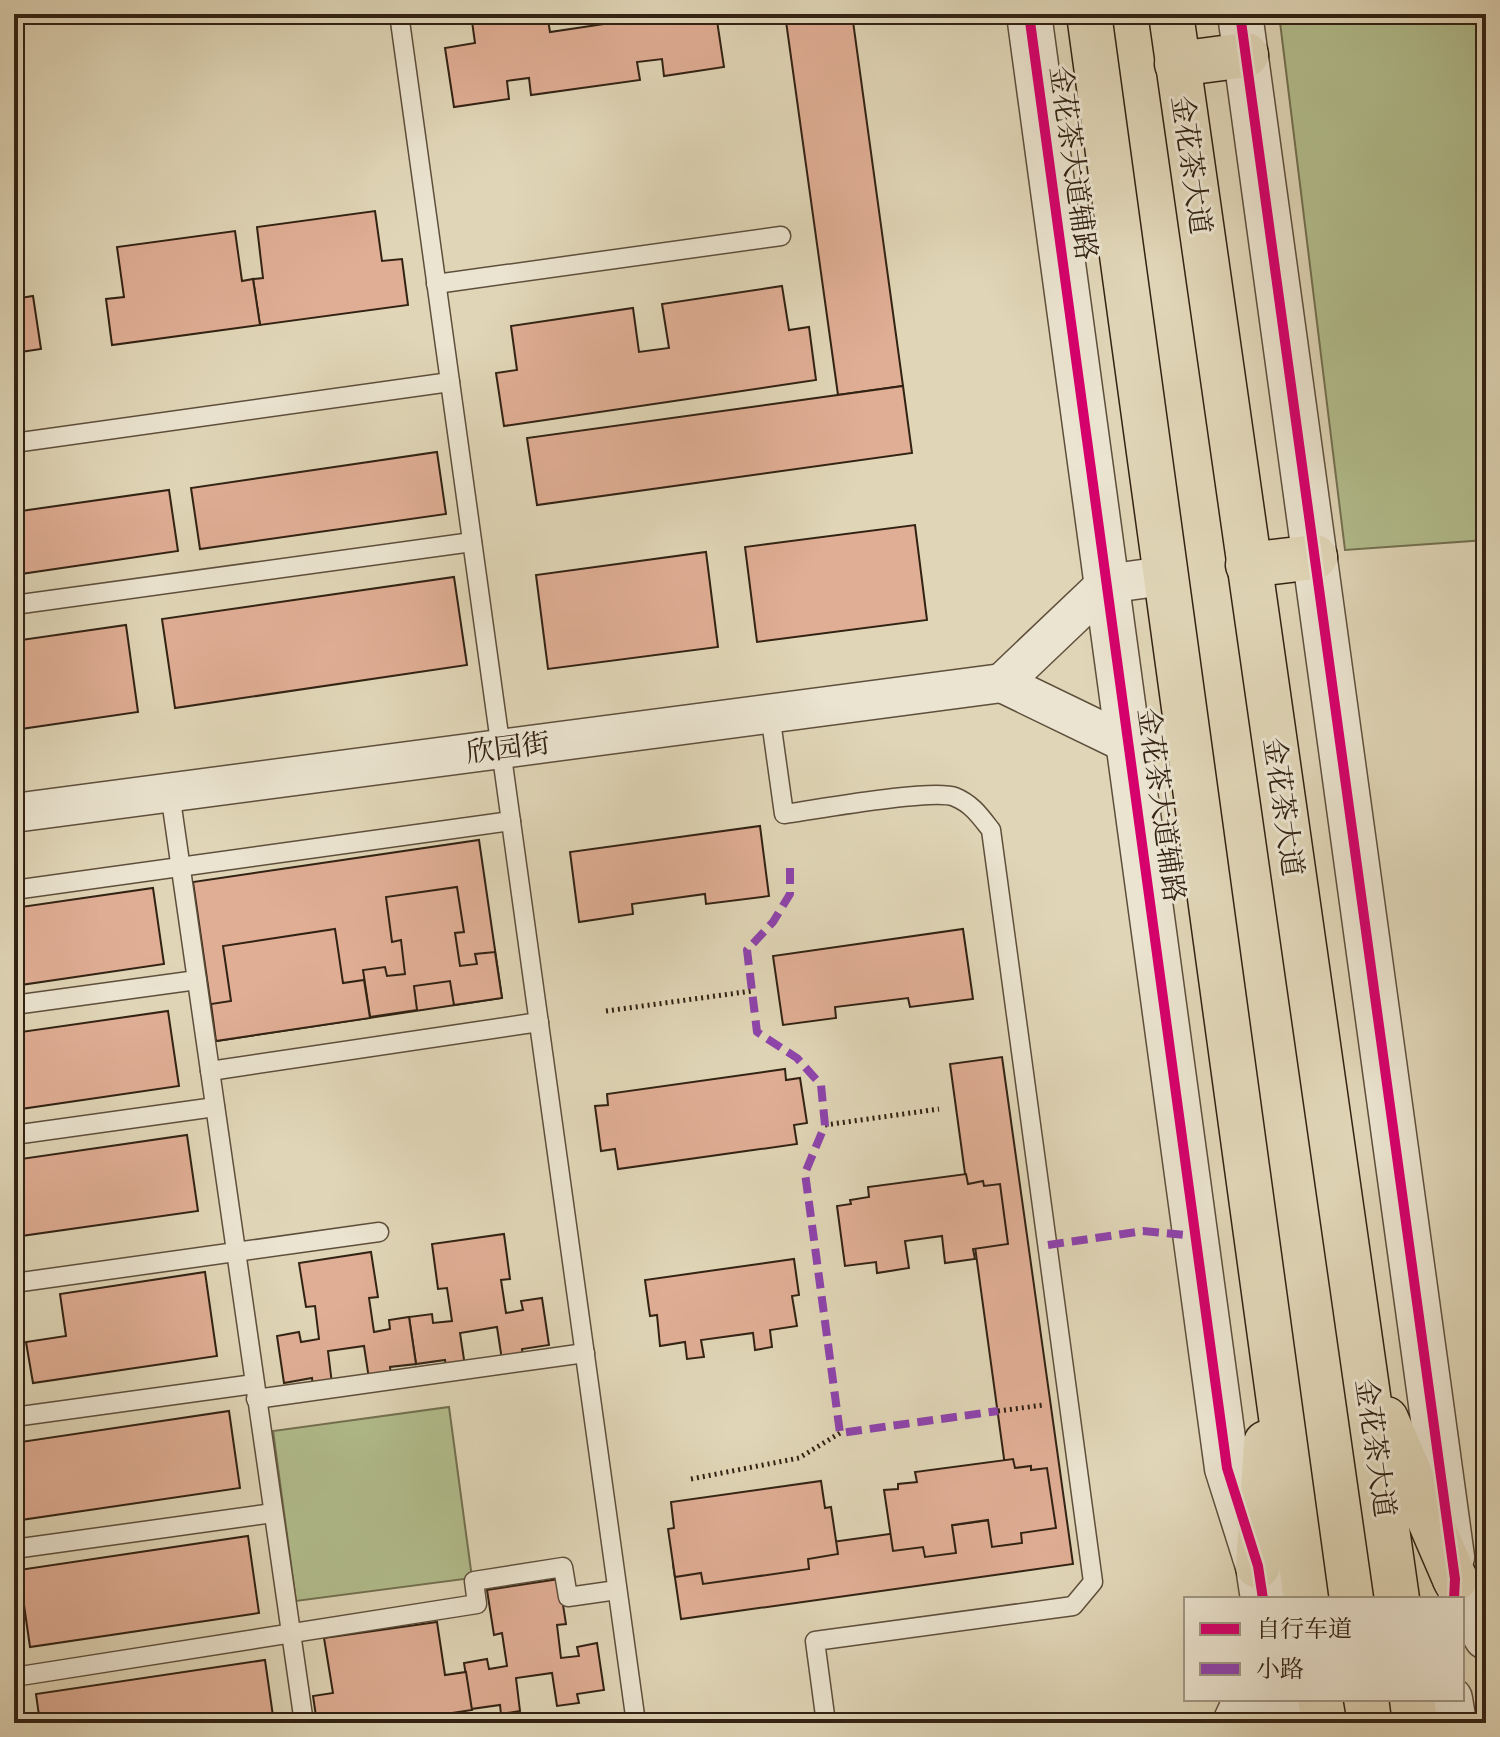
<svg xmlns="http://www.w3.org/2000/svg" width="1500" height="1737" font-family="Alegreya,'Noto Serif SC',serif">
<rect width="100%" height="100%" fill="#e0d6b7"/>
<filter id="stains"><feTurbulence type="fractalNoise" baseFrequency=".0025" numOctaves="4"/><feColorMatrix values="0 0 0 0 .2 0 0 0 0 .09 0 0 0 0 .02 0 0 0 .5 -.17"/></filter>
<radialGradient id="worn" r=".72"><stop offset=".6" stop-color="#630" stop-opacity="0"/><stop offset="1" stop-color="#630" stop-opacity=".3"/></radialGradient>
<!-- green -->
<g fill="#b2be8e" stroke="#727050" stroke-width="2">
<path d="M1279,14H1486V540L1345,550Z"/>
<path d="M449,1407L472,1578L296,1601L273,1431Z"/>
</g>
<!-- building -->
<g fill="#e0ae95" stroke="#322213" stroke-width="2">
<path d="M471,14H547L550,32L611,23L610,14H716L724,67L664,76L662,59L637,62L640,80L531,95L529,78L507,81L509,99L454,107L445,48L475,43Z"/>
<path d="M785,14H852L903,386L838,395Z"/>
<path d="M375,211L382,261L402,259L408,305L260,325L253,279L263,278L257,227Z"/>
<path d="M235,231L242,281L253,279L260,325L112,345L106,299L124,297L117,247Z"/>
<path d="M782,286L789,330L809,327L816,380L504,426L496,373L517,370L511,326L633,308L639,352L669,348L662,304Z"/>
<path d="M33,296L41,349L14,353V299Z"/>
<path d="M903,386L912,453L537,505L527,438Z"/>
<path d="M437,452L446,514L200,549L191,488Z"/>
<path d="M169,490L178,551L14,575V512Z"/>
<path d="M915,525L927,620L757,642L745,547Z"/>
<path d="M706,552L718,647L548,669L536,575Z"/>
<path d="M454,577L467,665L175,708L162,619Z"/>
<path d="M126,625L138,712L14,730V641Z"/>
<path d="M760,826L769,896L706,904L705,894L632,904L633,914L579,922L570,852Z"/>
<path d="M479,840L502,998L216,1041L193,882Z"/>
<path d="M457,887L464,932L455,933L460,966L477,964L475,954L495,952L502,998L454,1005L450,981L414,986L417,1010L370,1017L363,970L385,967L387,976L405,974L401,940L392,942L386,897Z"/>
<path d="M153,888L164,964L14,986V908Z"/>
<path d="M335,929L343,983L364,980L370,1018L216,1041L211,1004L231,1001L223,946Z"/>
<path d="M963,929L973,999L910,1007L908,998L835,1007L836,1018L783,1025L773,956Z"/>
<path d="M168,1011L179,1086L14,1110V1033Z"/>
<path d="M1002,1057L1073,1564L681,1619L673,1564L1012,1517L950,1064Z"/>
<path d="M785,1069L786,1080L800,1078L807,1123L794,1125L797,1144L618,1169L615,1149L601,1151L595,1106L608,1105L607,1094Z"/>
<path d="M187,1135L198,1211L14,1237V1160Z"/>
<path d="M966,1174L968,1184L983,1181L984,1186L1000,1184L1008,1244L973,1249L975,1259L945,1263L942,1236L905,1241L909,1268L877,1273L876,1262L845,1266L837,1206L851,1204L850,1200L869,1197L868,1187Z"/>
<path d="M504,1234L510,1279L501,1280L506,1313L523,1310L521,1301L542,1298L549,1345L522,1349L523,1357L502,1360L497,1327L460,1333L465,1366L446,1368L445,1360L416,1364L409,1317L432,1314L433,1323L452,1321L447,1288L438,1289L432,1244Z"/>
<path d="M371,1252L378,1297L369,1298L374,1332L390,1329L389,1320L409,1317L416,1364L390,1367L391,1376L369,1379L364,1346L328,1351L332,1384L313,1387L312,1378L284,1383L277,1336L299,1332L301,1342L319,1339L315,1306L306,1307L299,1263Z"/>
<path d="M794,1259L799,1295L792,1296L797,1326L770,1330L772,1347L755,1350L753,1333L701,1340L704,1357L687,1359L685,1342L660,1346L657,1315L650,1316L645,1280Z"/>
<path d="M205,1272L217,1356L33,1383L26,1342L66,1336L60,1294Z"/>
<path d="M229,1411L240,1488L14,1521V1443Z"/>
<path d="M1013,1459L1015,1468L1031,1466V1470L1047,1468L1056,1528L1021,1533L1022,1543L992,1547L988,1520L952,1525L956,1553L925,1557L923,1547L893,1551L884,1490L898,1489V1484L917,1482L915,1472Z"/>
<path d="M821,1481L825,1508L831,1507L838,1554L808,1559L809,1569L703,1584L701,1573L675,1577L668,1529L674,1528L671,1502Z"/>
<path d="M248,1536L259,1613L30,1647L19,1570Z"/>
<path d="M559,1579L566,1624L557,1625L561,1658L579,1656L577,1647L597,1643L604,1690L577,1694L579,1703L557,1706L552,1673L516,1678L520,1711L501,1714L500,1705L471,1709L464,1663L487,1659L489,1669L507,1666L502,1633L494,1635L487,1590Z"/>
<path d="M437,1622L445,1675L466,1672L472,1710L386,1723H317L313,1696L333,1693L324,1638Z"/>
<path d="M265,1660L274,1723H40L36,1694Z"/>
</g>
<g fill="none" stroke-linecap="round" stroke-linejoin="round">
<defs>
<g id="service">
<path d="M399,14L636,1723"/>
<path d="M436,284L781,236"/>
<path d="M14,443L450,382"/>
<path d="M14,605L472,542"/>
<path d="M770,714L784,814C814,810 933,788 955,797C972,804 980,816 991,830L1093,1582L1073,1606L815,1641L826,1723"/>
<path d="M170,793L304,1723"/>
<path d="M14,890L511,821"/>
<path d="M14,1005L197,980"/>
<path d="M210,1071L539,1022"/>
<path d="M14,1135L215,1107"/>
<path d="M14,1283L379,1232"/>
<path d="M256,1399L585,1353"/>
<path d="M14,1417L254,1384"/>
<path d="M14,1549L273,1513"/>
<path d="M14,1677L477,1604L474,1581L563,1567L568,1597L617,1590"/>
</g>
<g id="minor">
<path d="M1164,576L1106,584L1002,683L1128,744L1186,737"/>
<path d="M14,813L1002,683"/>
</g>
<g id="tertiary">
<path d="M1029,14L1227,1468L1258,1566L1263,1599"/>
<path d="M1240,14L1452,1557"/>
<path d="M1455,1579L1486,1637"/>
<path d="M1277,1699L1280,1723"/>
<path d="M1450,1699L1454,1723"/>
<path d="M1235,1723L1246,1699"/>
</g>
<g id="trunk">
<path d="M1089,14L1306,1599"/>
<path d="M1171,14L1397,1599"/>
<path d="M1177,64L1246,55"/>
<path d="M1248,565L1315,557"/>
<path d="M1386,1419L1455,1579"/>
<path d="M1258,1566L1266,1443"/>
<path d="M1320,1699L1324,1723"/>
<path d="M1412,1699L1415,1723"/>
</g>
</defs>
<!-- service casing -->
<use href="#service" stroke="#5e4f3c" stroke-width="21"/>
<!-- minor casing -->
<use href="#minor" stroke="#5e4f3c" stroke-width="41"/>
<!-- tertiary casing -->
<use href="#tertiary" stroke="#5e4f3c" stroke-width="47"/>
<!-- trunk casing -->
<use href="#trunk" stroke="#322213" stroke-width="47"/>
<!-- path -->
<g stroke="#322213" stroke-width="5" stroke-dasharray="2 4" stroke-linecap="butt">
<path d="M606,1011L752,991"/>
<path d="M825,1125L939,1109"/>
<path d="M998,1411L1044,1405"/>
<path d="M691,1479L799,1458L840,1433"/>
</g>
<!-- service -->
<use href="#service" stroke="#ebe4d0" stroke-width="18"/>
<!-- minor -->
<use href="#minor" stroke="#ebe4d0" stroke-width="38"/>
<!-- tertiary -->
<use href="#tertiary" stroke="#ebe4d0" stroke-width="44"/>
<!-- trunk -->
<use href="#trunk" stroke="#e0d6b7" stroke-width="44"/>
<!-- quiet -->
<g stroke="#8e44ad" stroke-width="8" stroke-dasharray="16 8" stroke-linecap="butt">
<path d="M790,868V894L773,922L747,950L757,1032L797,1058L821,1085L825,1125L805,1173L840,1433L998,1411"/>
<path d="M1048,1245L1143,1231L1195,1236"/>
</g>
<defs>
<g id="cycleway">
<path d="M1029,14L1227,1468L1258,1566L1263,1599"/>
<path d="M1240,14L1455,1579L1454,1599"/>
</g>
</defs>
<!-- cycleway casing -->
<use href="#cycleway" stroke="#ebe4d0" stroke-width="15"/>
<!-- cycleway -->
<use href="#cycleway" stroke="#d6006c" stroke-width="10"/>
</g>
<g text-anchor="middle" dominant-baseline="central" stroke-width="6" stroke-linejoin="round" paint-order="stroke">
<!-- street labels -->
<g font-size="28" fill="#322213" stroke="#ebe4d0">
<text transform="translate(1073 163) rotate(82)">金花茶大道辅路</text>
<text transform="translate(1191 165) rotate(82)">金花茶大道</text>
<text transform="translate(508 748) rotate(-7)">欣园街</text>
<text transform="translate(1161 805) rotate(82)">金花茶大道辅路</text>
<text transform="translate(1283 807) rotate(82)">金花茶大道</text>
<text transform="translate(1375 1448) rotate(82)">金花茶大道</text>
</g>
</g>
<!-- margin -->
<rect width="1500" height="1737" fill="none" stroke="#e0d6b7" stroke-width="48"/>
<rect x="16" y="16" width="1468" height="1705" fill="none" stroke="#322213" stroke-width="4"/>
<rect x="24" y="24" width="1452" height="1689" fill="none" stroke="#322213" stroke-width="2"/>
<!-- legend -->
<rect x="1184" y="1597" width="280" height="104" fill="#ebe4d0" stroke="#a19684" stroke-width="2"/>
<rect x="1200" y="1623" width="40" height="12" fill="#d6006c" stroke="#a19684" stroke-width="2"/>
<text x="1256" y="1637" font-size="24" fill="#322213">自行车道</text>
<rect x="1200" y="1663" width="40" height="12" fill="#8e44ad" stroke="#a19684" stroke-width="2"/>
<text x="1256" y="1677" font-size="24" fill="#322213">小路</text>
<rect width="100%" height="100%" filter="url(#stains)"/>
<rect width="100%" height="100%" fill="url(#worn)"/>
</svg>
